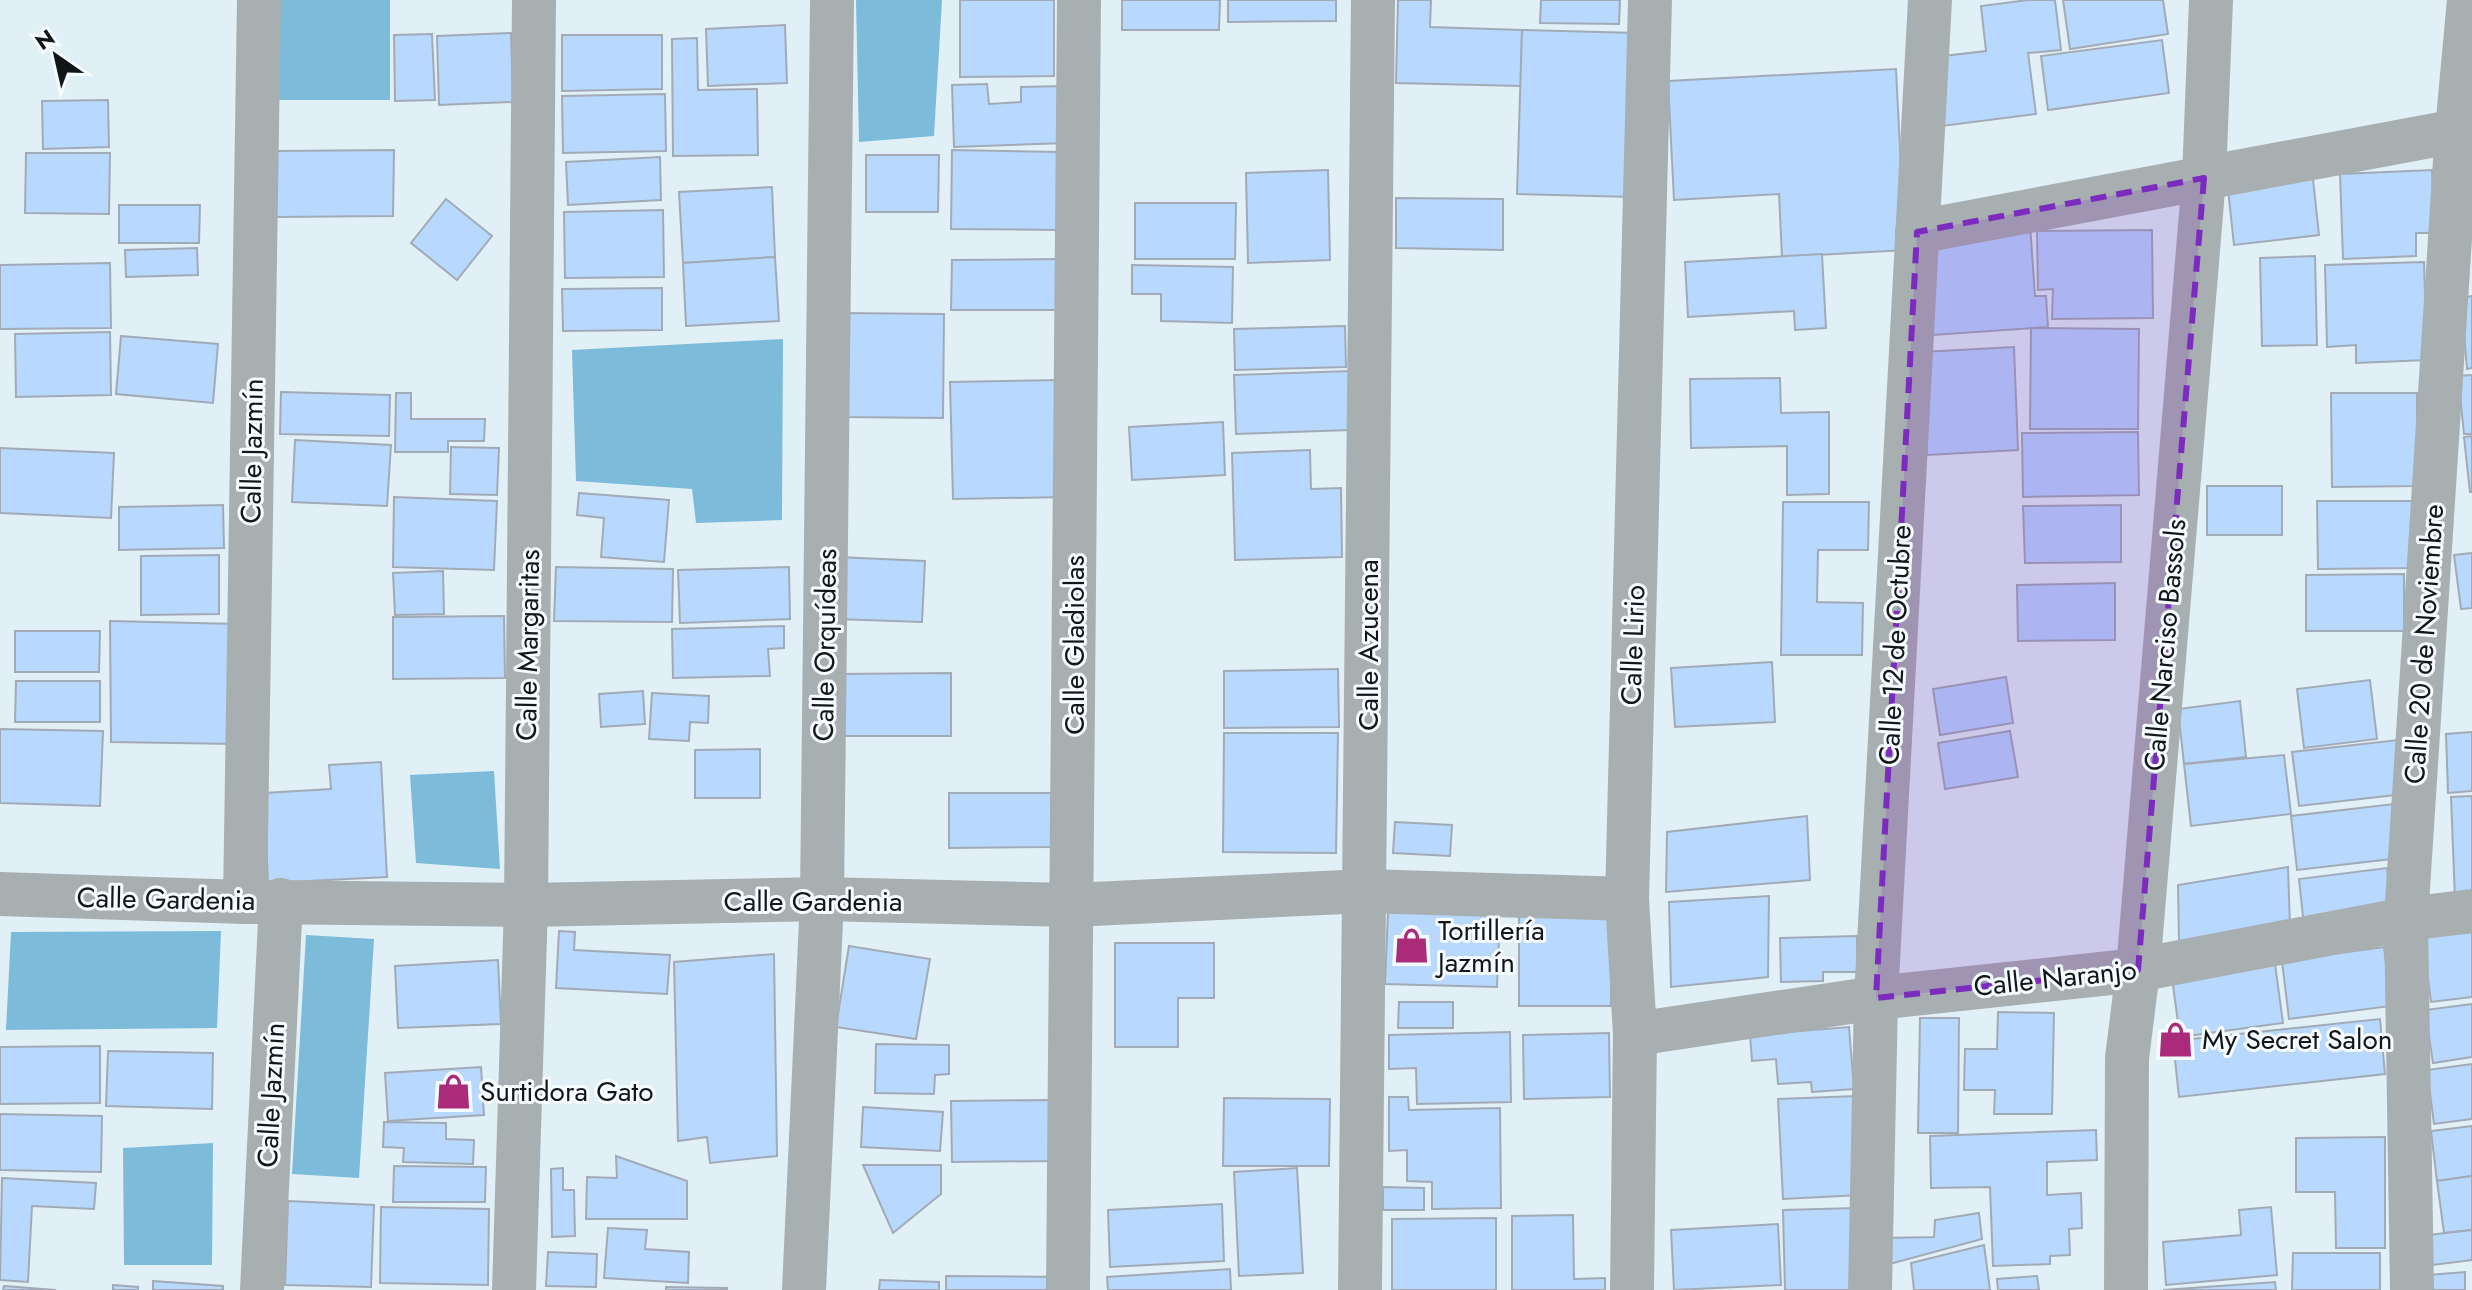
<svg xmlns="http://www.w3.org/2000/svg" width="2472" height="1290" font-family="Jost,sans-serif">
<rect width="100%" height="100%" fill="#e1f0f7"/>
<!-- forest -->
<g fill="#7cbbda">
<path d="M278,0H390V100H277Z"/>
<path d="M856,0H942L934,136L859,142Z"/>
<path d="M783,339L782,520L696,523L692,489L576,481L572,350Z"/>
<path d="M494,771L500,869L416,863L410,775Z"/>
<path d="M221,931L217,1028L6,1030L11,932Z"/>
<path d="M306,935L374,939L359,1178L292,1174Z"/>
<path d="M213,1143L212,1265H124L123,1148Z"/>
</g>
<!-- building -->
<g fill="#b8d8fe" stroke="#a2abb5" stroke-width="2">
<path d="M960,0H1054V76L960,77Z"/>
<path d="M1122,0H1220L1219,30H1122Z"/>
<path d="M1228,0H1336V21L1228,22Z"/>
<path d="M1398,0H1431L1430,27L1522,30L1521,86L1396,83Z"/>
<path d="M1541,0H1620L1619,24L1540,23Z"/>
<path d="M2028,0H2055L2061,50L2028,53L2036,114L1942,126L1935,57L1986,51L1981,6Z"/>
<path d="M2063,0H2163L2168,34L2070,49Z"/>
<path d="M785,25L787,83L708,86L706,29Z"/>
<path d="M1522,30L1637,33L1632,197L1517,194Z"/>
<path d="M511,33L513,102L439,105L437,36Z"/>
<path d="M432,34L435,100L395,101L394,35Z"/>
<path d="M562,35H662V89L562,91Z"/>
<path d="M697,38L698,90L757,89L758,155L673,156L672,39Z"/>
<path d="M2162,40L2169,93L2048,110L2041,56Z"/>
<path d="M1896,69L1905,250L1782,257L1779,194L1674,200L1668,81Z"/>
<path d="M987,84L989,104L1021,102V87L1064,86L1066,143L954,147L952,85Z"/>
<path d="M665,94L666,151L563,153L562,96Z"/>
<path d="M108,100L109,147L43,149L42,101Z"/>
<path d="M394,150L393,216L276,217L277,151Z"/>
<path d="M952,150L1061,152L1060,230L951,229Z"/>
<path d="M26,153H110L109,214L25,213Z"/>
<path d="M866,155H939L938,212H866Z"/>
<path d="M660,157L661,200L568,205L566,162Z"/>
<path d="M1328,170L1330,260L1248,263L1246,173Z"/>
<path d="M2432,170L2434,233H2416V256L2343,259L2340,174Z"/>
<path d="M2313,179L2319,235L2234,245L2228,189Z"/>
<path d="M772,187L775,257L683,263L679,192Z"/>
<path d="M1396,198L1503,199V250L1396,248Z"/>
<path d="M446,199L492,236L457,280L411,243Z"/>
<path d="M1135,203H1236L1235,259H1135Z"/>
<path d="M119,205H200L199,243H119Z"/>
<path d="M663,210L664,277L565,278L564,212Z"/>
<path d="M2030,225L2035,296H2046L2048,327L1933,335L1926,233Z"/>
<path d="M2152,230L2153,318L2052,319L2053,289L2038,290L2037,231Z"/>
<path d="M197,248L198,275L126,277L125,250Z"/>
<path d="M1822,254L1826,328L1795,330L1794,311L1688,317L1685,262Z"/>
<path d="M2315,256L2317,345L2262,346L2260,258Z"/>
<path d="M775,257L779,321L686,326L683,263Z"/>
<path d="M1058,259L1057,310H951L952,260Z"/>
<path d="M2424,262L2427,360L2356,363V345L2327,347L2325,265Z"/>
<path d="M110,263L111,328L0,329V265Z"/>
<path d="M1132,265L1233,267L1232,323L1161,321V294H1132Z"/>
<path d="M662,288V330L563,331L562,289Z"/>
<path d="M2472,296V368L2467,369L2461,298Z"/>
<path d="M843,313L944,314L943,418L843,417Z"/>
<path d="M1345,326L1346,367L1235,370L1234,329Z"/>
<path d="M2031,328L2139,329L2138,429H2030Z"/>
<path d="M110,332L111,395L16,397L15,334Z"/>
<path d="M121,336L218,344L213,403L116,394Z"/>
<path d="M2014,347L2018,450L1927,455L1922,352Z"/>
<path d="M1350,371L1351,430L1236,434L1234,375Z"/>
<path d="M2472,375V434H2464L2458,376Z"/>
<path d="M1780,378L1781,413L1829,412V494L1787,495V446L1691,448L1690,379Z"/>
<path d="M1065,380L1066,497L953,499L950,382Z"/>
<path d="M281,392L390,395L389,436L280,434Z"/>
<path d="M396,393H411V419H485L484,441H448V452H395Z"/>
<path d="M2331,393H2417V486L2332,487Z"/>
<path d="M1223,422L1225,475L1132,480L1129,427Z"/>
<path d="M2138,432L2139,495L2023,497L2022,433Z"/>
<path d="M2472,436V492H2470L2464,437Z"/>
<path d="M295,440L391,445L387,506L292,502Z"/>
<path d="M451,447L499,448L497,495L450,494Z"/>
<path d="M0,448L114,453L111,518L0,513Z"/>
<path d="M1310,450L1311,489L1341,488L1342,557L1235,560L1232,453Z"/>
<rect x="2207" y="486" width="75" height="49"/>
<path d="M579,493L669,500L664,562L601,557L604,518L577,515Z"/>
<path d="M394,497L497,501L494,570L393,567Z"/>
<path d="M2317,501H2414L2413,568L2318,569Z"/>
<path d="M1783,502H1869L1868,550H1818L1817,602L1863,603L1862,655H1781Z"/>
<path d="M223,505L224,548L119,550V507Z"/>
<path d="M2121,505V562L2025,563L2023,506Z"/>
<path d="M2472,553V608L2461,609L2454,555Z"/>
<path d="M219,555V614L141,615V556Z"/>
<path d="M838,557L925,561L922,622L835,619Z"/>
<path d="M556,567L673,569L672,622L554,621Z"/>
<path d="M789,567L790,619L680,623L678,570Z"/>
<path d="M443,571L444,614L395,615L393,573Z"/>
<path d="M2404,574V631H2306V575Z"/>
<path d="M2115,583V640L2018,641L2017,585Z"/>
<path d="M504,616L505,678L393,679V617Z"/>
<path d="M110,621L239,624L237,744L111,742Z"/>
<path d="M784,626V648L768,649L770,676L673,678L672,629Z"/>
<path d="M15,631H100L99,672H15Z"/>
<path d="M1772,662L1775,722L1675,727L1671,668Z"/>
<path d="M1338,669L1339,727L1224,728V671Z"/>
<path d="M951,673V736H837V674Z"/>
<path d="M2006,677L2013,723L1940,735L1933,689Z"/>
<path d="M2370,680L2377,739L2304,748L2297,689Z"/>
<path d="M16,681H100V722H15Z"/>
<path d="M643,691L645,724L601,727L599,694Z"/>
<path d="M652,693L709,696L708,723L690,722L689,741L649,739Z"/>
<path d="M2240,701L2246,757L2184,764L2178,709Z"/>
<path d="M0,729L103,731L100,806L0,803Z"/>
<path d="M2010,731L2018,777L1945,789L1938,743Z"/>
<path d="M2472,732V791L2448,793L2446,734Z"/>
<path d="M1224,733H1338L1336,853L1223,852Z"/>
<path d="M2398,740L2404,794L2299,806L2292,752Z"/>
<path d="M760,749V798H695V750Z"/>
<path d="M2284,755L2291,814L2191,826L2184,764Z"/>
<path d="M381,762L387,877L268,883L264,793L331,789L329,765Z"/>
<path d="M949,793H1051V847L949,848Z"/>
<path d="M2472,796V898L2455,899L2451,797Z"/>
<path d="M2394,804L2400,858L2297,870L2291,816Z"/>
<path d="M1807,816L1810,880L1666,892L1667,832Z"/>
<path d="M1395,822L1452,825L1450,856L1393,853Z"/>
<path d="M2288,867L2290,927L2179,944L2178,885Z"/>
<path d="M2387,868L2392,916L2304,926L2299,879Z"/>
<path d="M1769,896L1768,977L1671,987L1669,902Z"/>
<path d="M1388,911L1500,914L1497,987L1385,984Z"/>
<rect x="1519" y="913" width="92" height="93"/>
<path d="M2472,925V997L2431,1002L2422,932Z"/>
<path d="M559,931L575,932L574,950L670,955L667,994L556,988Z"/>
<path d="M1857,936V972H1823V981L1781,982L1780,938Z"/>
<path d="M1115,943H1214V998H1178V1047H1115Z"/>
<path d="M849,946L930,959L916,1039L836,1027Z"/>
<path d="M2384,947L2391,1006L2289,1019L2282,961Z"/>
<path d="M774,954L777,1156L710,1163L707,1137L678,1141L674,962Z"/>
<path d="M498,960L501,1024L398,1028L395,966Z"/>
<path d="M2275,964L2283,1023L2180,1037L2172,978Z"/>
<path d="M1399,1002H1453V1028H1398Z"/>
<path d="M2472,1004V1057L2433,1063L2425,1010Z"/>
<path d="M1998,1012L2054,1013L2052,1114H1994L1995,1090H1964L1965,1049H1997Z"/>
<path d="M1920,1018H1959L1958,1133H1918Z"/>
<path d="M2380,1019L2385,1074L2179,1097L2173,1041Z"/>
<path d="M1849,1027L1854,1089L1812,1092L1811,1082L1778,1084L1776,1059L1752,1061L1750,1035Z"/>
<path d="M1510,1032L1511,1102L1417,1104L1416,1068L1389,1069V1035Z"/>
<path d="M1609,1033L1610,1097L1524,1099L1523,1035Z"/>
<path d="M876,1044L949,1045V1074L935,1075L934,1094L875,1093Z"/>
<path d="M100,1046V1103L0,1104V1047Z"/>
<path d="M108,1051L213,1053L212,1109L106,1106Z"/>
<path d="M2472,1064V1119L2434,1124L2427,1070Z"/>
<path d="M481,1067L484,1115L388,1121L385,1073Z"/>
<path d="M1856,1096L1860,1195L1783,1199L1778,1099Z"/>
<path d="M1389,1097H1408L1409,1110L1500,1108L1501,1208L1432,1209V1182L1407,1181V1150L1389,1151Z"/>
<path d="M1224,1098L1330,1099L1329,1166H1223Z"/>
<path d="M1055,1100L1056,1161L952,1162L951,1101Z"/>
<path d="M863,1107L943,1112L940,1151L861,1147Z"/>
<path d="M0,1114L102,1116L101,1172L0,1170Z"/>
<path d="M384,1122L446,1123V1139L474,1140L473,1164L403,1162L404,1148L383,1147Z"/>
<path d="M2472,1126V1176L2437,1181L2431,1131Z"/>
<path d="M2096,1130L2097,1160L2047,1162V1195L2081,1193L2082,1228L2069,1229L2070,1255L2050,1256V1264L1993,1266L1990,1187L1931,1188L1930,1136Z"/>
<path d="M2385,1137V1248H2336L2335,1192H2296V1138Z"/>
<path d="M616,1156L687,1181V1219H586L587,1177L617,1178Z"/>
<path d="M863,1165H941V1194L893,1233Z"/>
<path d="M394,1166L486,1167L485,1202H393Z"/>
<path d="M563,1168V1190H574L575,1236L552,1237L551,1169Z"/>
<path d="M1297,1168L1303,1273L1239,1276L1234,1172Z"/>
<path d="M2472,1176V1230L2444,1233L2437,1181Z"/>
<path d="M2,1178L96,1183L94,1209L32,1206L28,1282L0,1280Z"/>
<path d="M1383,1187L1424,1188V1210H1383Z"/>
<path d="M288,1201L374,1205L371,1287L285,1285Z"/>
<path d="M1222,1204L1224,1261L1110,1267L1108,1210Z"/>
<path d="M381,1207L489,1209L488,1285L380,1283Z"/>
<path d="M2271,1207L2277,1275L2166,1285L2163,1242L2241,1235L2239,1210Z"/>
<path d="M1855,1208L1857,1290H1785L1783,1210Z"/>
<path d="M1979,1213L1982,1239L1886,1265L1883,1238L1934,1237L1935,1220Z"/>
<path d="M1573,1215L1574,1279L1605,1278V1290H1512V1216Z"/>
<path d="M1496,1218V1290H1392V1219Z"/>
<path d="M1778,1224L1781,1285L1674,1290L1671,1230Z"/>
<path d="M608,1228L647,1230L645,1249L689,1252L688,1283L604,1278Z"/>
<path d="M2472,1230V1260L2433,1265L2429,1235Z"/>
<path d="M1984,1245L1990,1290H1914L1911,1263Z"/>
<path d="M548,1252L597,1254L596,1287L546,1286Z"/>
<path d="M2293,1253H2380V1290H2292Z"/>
<path d="M1230,1269L1231,1290H1108L1107,1277Z"/>
<path d="M2465,1272V1290H2429L2428,1275Z"/>
<path d="M946,1276L1062,1277V1290H946Z"/>
<path d="M2037,1276L2039,1290H1998L1997,1279Z"/>
<path d="M880,1280L939,1282V1290H879Z"/>
<path d="M153,1281L223,1286V1290H153Z"/>
<path d="M2275,1282L2276,1290H2163Z"/>
<path d="M113,1285L138,1287V1290H113Z"/>
<path d="M4,1286L56,1290H3Z"/>
<path d="M666,1287L727,1288V1290H666Z"/>
</g>
<g fill="none" stroke-linecap="round" stroke-linejoin="round">
<!-- street -->
<g stroke="#a8afb0" stroke-width="44">
<path d="M1917,232L2472,128"/>
<path d="M0,894L245,902L526,905L822,899L1072,905L1366,891L1627,899"/>
<path d="M245,902L259,0"/>
<path d="M1635,1034L1876,998L2138,970L2406,919L2472,911"/>
<path d="M262,1290L281,900"/>
<path d="M514,1290L526,905L534,0"/>
<path d="M804,1290L822,899L832,0"/>
<path d="M1068,1290L1079,0"/>
<path d="M1360,1290L1373,0"/>
<path d="M1632,1290L1635,1034L1627,899L1650,0"/>
<path d="M1870,1290L1876,998L1930,0"/>
<path d="M2126,1290L2127,1058L2138,970L2204,178L2211,0"/>
<path d="M2412,1290L2406,919L2457,130L2469,0"/>
</g>
</g>
<!-- marked area -->
<path fill="#7b2cbf" fill-opacity="0.2" stroke="#7b2cbf" stroke-width="6" stroke-dasharray="16 10" stroke-linejoin="round" d="M2204,178L2138,970L1876,998L1917,232Z"/>
<!-- icons -->
<defs>
<symbol id="shop-bare" viewBox="-9 -9 18 18"><path d="M-5-2.5h2.3a2.7 3.5 0 0 1 5.4 0H5L5.5 6h-11ZM-1.5-2.5h3a1.5 2.3 0 0 0-3 0Z" fill="#aa2b7a" stroke="#f6fcff" stroke-width="2.5" paint-order="stroke"/></symbol>
</defs>
<g fill-rule="evenodd">
<use href="#shop-bare" x="1386" y="920" width="51" height="51"/>
<use href="#shop-bare" x="2150" y="1014" width="51" height="51"/>
<use href="#shop-bare" x="428" y="1066" width="51" height="51"/>
</g>
<g text-anchor="middle" dominant-baseline="central" stroke-width="6" stroke-linejoin="round" paint-order="stroke">
<!-- street labels -->
<g font-size="28" fill="#111619" stroke="#f6fcff">
<text transform="translate(252 451) rotate(-89)">Calle Jazmín</text>
<text transform="translate(2424 644) rotate(-86)">Calle 20 de Noviembre</text>
<text transform="translate(528 645) rotate(-89)">Calle Margaritas</text>
<text transform="translate(825 645) rotate(-89)">Calle Orquídeas</text>
<text transform="translate(1074 645) rotate(-90)">Calle Gladiolas</text>
<text transform="translate(1368 645) rotate(-90)">Calle Azucena</text>
<text transform="translate(1633 645) rotate(-88)">Calle Lirio</text>
<text transform="translate(1895 645) rotate(-87)">Calle 12 de Octubre</text>
<text transform="translate(2165 645) rotate(-85)">Calle Narciso Bassols</text>
<text transform="translate(166 899) rotate(1)">Calle Gardenia</text>
<text x="813" y="901">Calle Gardenia</text>
<text transform="translate(2055 978) rotate(-6)">Calle Naranjo</text>
<text transform="translate(271 1095) rotate(-87)">Calle Jazmín</text>
</g>
<!-- poi labels -->
<g font-size="28" fill="#111619" stroke="#f6fcff" text-anchor="start">
<text x="1438" y="930">Tortillería<tspan x="1438" dy="32">Jazmín</tspan></text>
<text x="2202" y="1039">My Secret Salon</text>
<text x="480" y="1091">Surtidora Gato</text>
</g>
</g>
<!-- north arrow -->
<g transform="translate(56 56) rotate(326)" stroke="#f6fcff" stroke-width="6" paint-order="stroke">
<path d="M0-6L14 30L0 20L-14 30Z" fill="#111619"/>
<text y="-12" font-size="22" font-weight="bold" text-anchor="middle" fill="#111619">N</text>
</g>
</svg>
